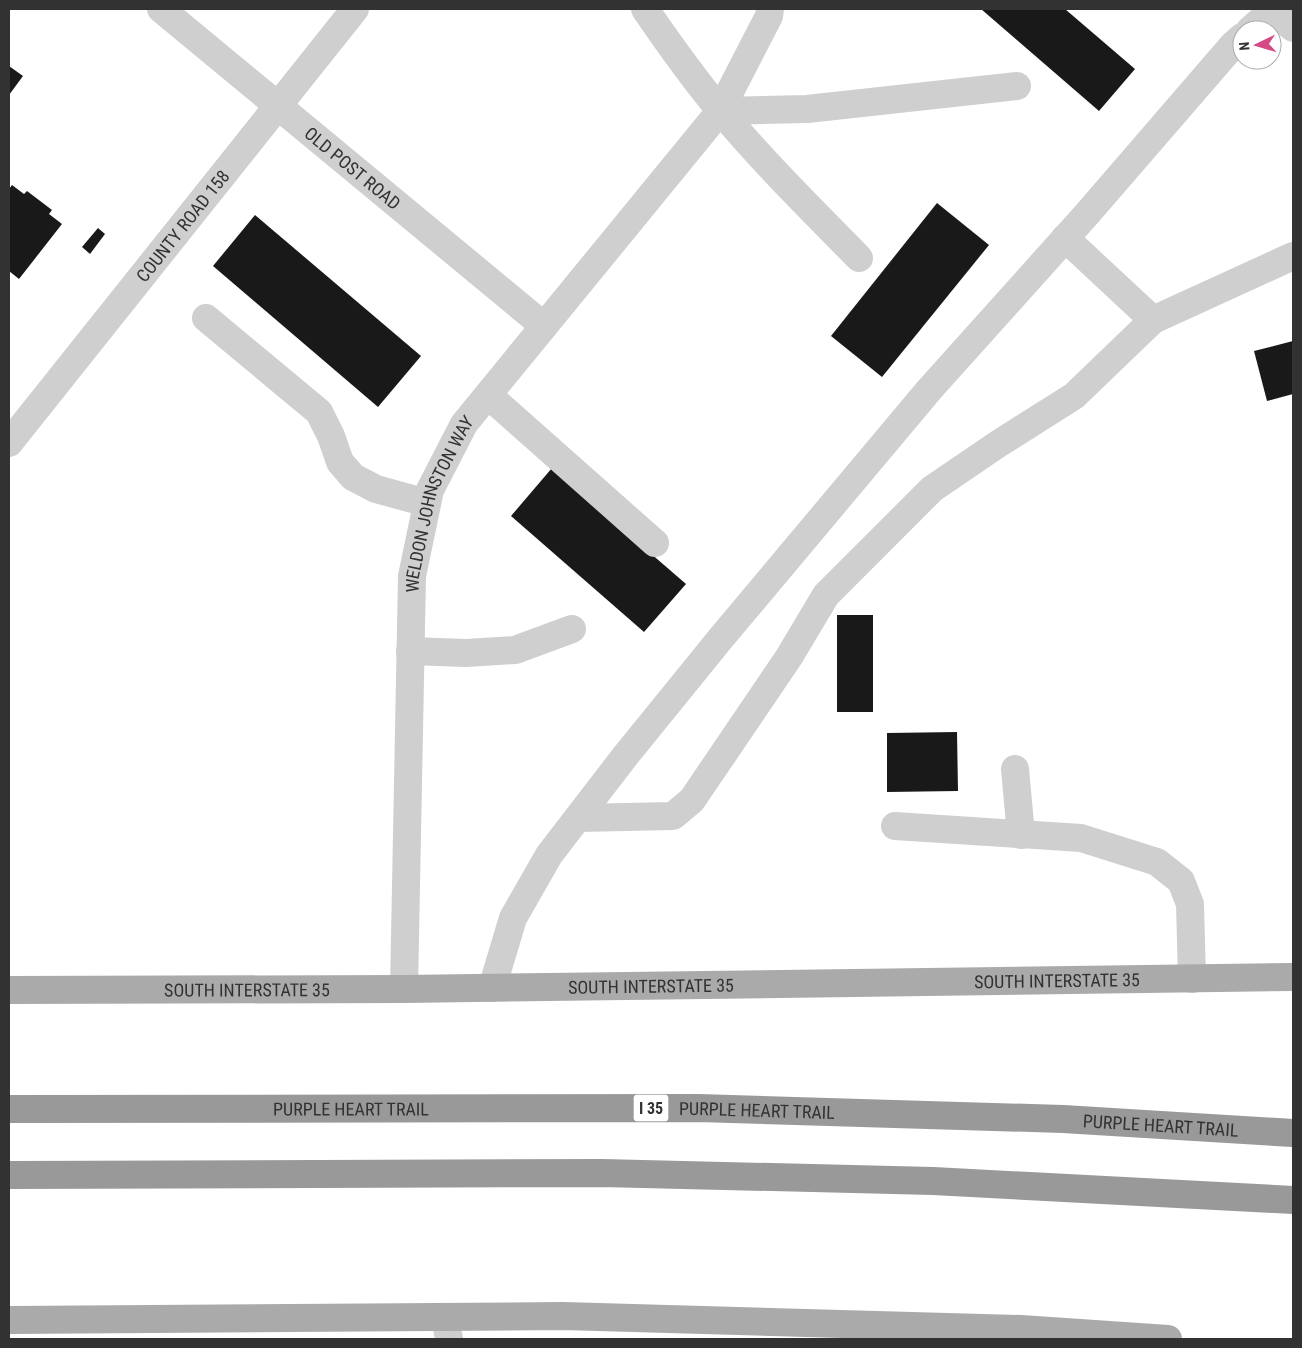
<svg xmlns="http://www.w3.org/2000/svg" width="1302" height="1348" font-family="'Roboto Condensed',sans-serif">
<rect width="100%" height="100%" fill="#fff"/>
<!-- building -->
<g fill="#191919">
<path d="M981,9H1065L1135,69L1099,111Z"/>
<path d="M9,66L23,76L9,95Z"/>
<path d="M12,185L24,194L27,191L52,210L49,214L62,224L19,279L9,271V189Z"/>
<path d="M937,203L989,245L882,377L831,336Z"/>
<path d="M255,215L421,356L378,407L213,266Z"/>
<path d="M98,228L105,234L90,254L82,247Z"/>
<path d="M1293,341V394L1267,401L1254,351Z"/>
<path d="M552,468L686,584L644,632L511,516Z"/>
<rect x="837" y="615" width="36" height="97"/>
<path d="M957,732L958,791L887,792V733Z"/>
</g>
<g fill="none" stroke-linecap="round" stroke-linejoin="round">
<!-- minor -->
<g stroke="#cfcfcf" stroke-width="28">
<path id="s1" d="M161,9L544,326"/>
<path d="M645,9C669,44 693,78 720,110C763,162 812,210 859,258"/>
<path d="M1270,9L1293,28"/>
<path d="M1250,30L1274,9"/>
<path d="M720,111L807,109L1017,86"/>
<path d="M1065,238L1153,320L1293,256"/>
<path d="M206,318L319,412L331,436L340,462L353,477L376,489L427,503"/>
<path d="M488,395L655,543"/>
<path id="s2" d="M9,443L355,9"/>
<path d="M410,651L466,653L515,650L572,629"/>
<path d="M1015,769L1021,835"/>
<path d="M578,818L673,816L692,800L789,657L826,595L932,489L998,444L1074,396L1153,320"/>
<path d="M895,826L1081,838L1157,862L1181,881L1190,904L1192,979"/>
<path d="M492,988L513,918L549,855L626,755L721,638L929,390L1087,214L1233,45L1242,37"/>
<path id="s3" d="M404,989L412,576L430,490L464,424L720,111L769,16L770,9"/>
<path d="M445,1317L449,1339"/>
</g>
<!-- major -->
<g stroke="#aaa" stroke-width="28">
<path id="s4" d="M9,990L404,989L1293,977"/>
<path d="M9,1320L563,1316L1021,1329L1168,1339"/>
</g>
<!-- highway -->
<g stroke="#999" stroke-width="28">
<path id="s5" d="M9,1109L698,1108L1063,1119L1293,1133"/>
<path d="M9,1175L602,1173L933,1181L1293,1200"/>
</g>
</g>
<g text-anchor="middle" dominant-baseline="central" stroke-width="5" stroke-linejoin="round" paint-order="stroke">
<!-- shield labels -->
<rect fill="#fff" stroke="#707070" stroke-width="1" x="633.5" y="1094.5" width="35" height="27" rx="4"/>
<g font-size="16" font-weight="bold" fill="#323232">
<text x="651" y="1108">I 35</text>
</g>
<!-- street labels -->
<g font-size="18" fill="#323232" stroke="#fff">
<text stroke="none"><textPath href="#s1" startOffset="249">OLD POST ROAD</textPath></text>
<text stroke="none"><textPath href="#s2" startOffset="278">COUNTY ROAD 158</textPath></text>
<text stroke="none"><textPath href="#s3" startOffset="490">WELDON JOHNSTON WAY</textPath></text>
<text stroke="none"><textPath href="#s4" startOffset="1048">SOUTH INTERSTATE 35</textPath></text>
<text stroke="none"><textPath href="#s4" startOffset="642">SOUTH INTERSTATE 35</textPath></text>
<text stroke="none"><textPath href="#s4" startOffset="238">SOUTH INTERSTATE 35</textPath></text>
<text stroke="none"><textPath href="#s5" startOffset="342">PURPLE HEART TRAIL</textPath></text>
<text stroke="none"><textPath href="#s5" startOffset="748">PURPLE HEART TRAIL</textPath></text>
<text stroke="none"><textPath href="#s5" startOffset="1152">PURPLE HEART TRAIL</textPath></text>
</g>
</g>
<!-- border -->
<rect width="1302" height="1348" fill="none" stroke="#323232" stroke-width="20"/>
<!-- north arrow -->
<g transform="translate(1257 45) rotate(265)"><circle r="24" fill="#ffffff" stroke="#adadad"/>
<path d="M0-4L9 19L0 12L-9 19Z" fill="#d34a85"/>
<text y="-8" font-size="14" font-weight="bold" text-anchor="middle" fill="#323232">N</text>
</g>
</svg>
